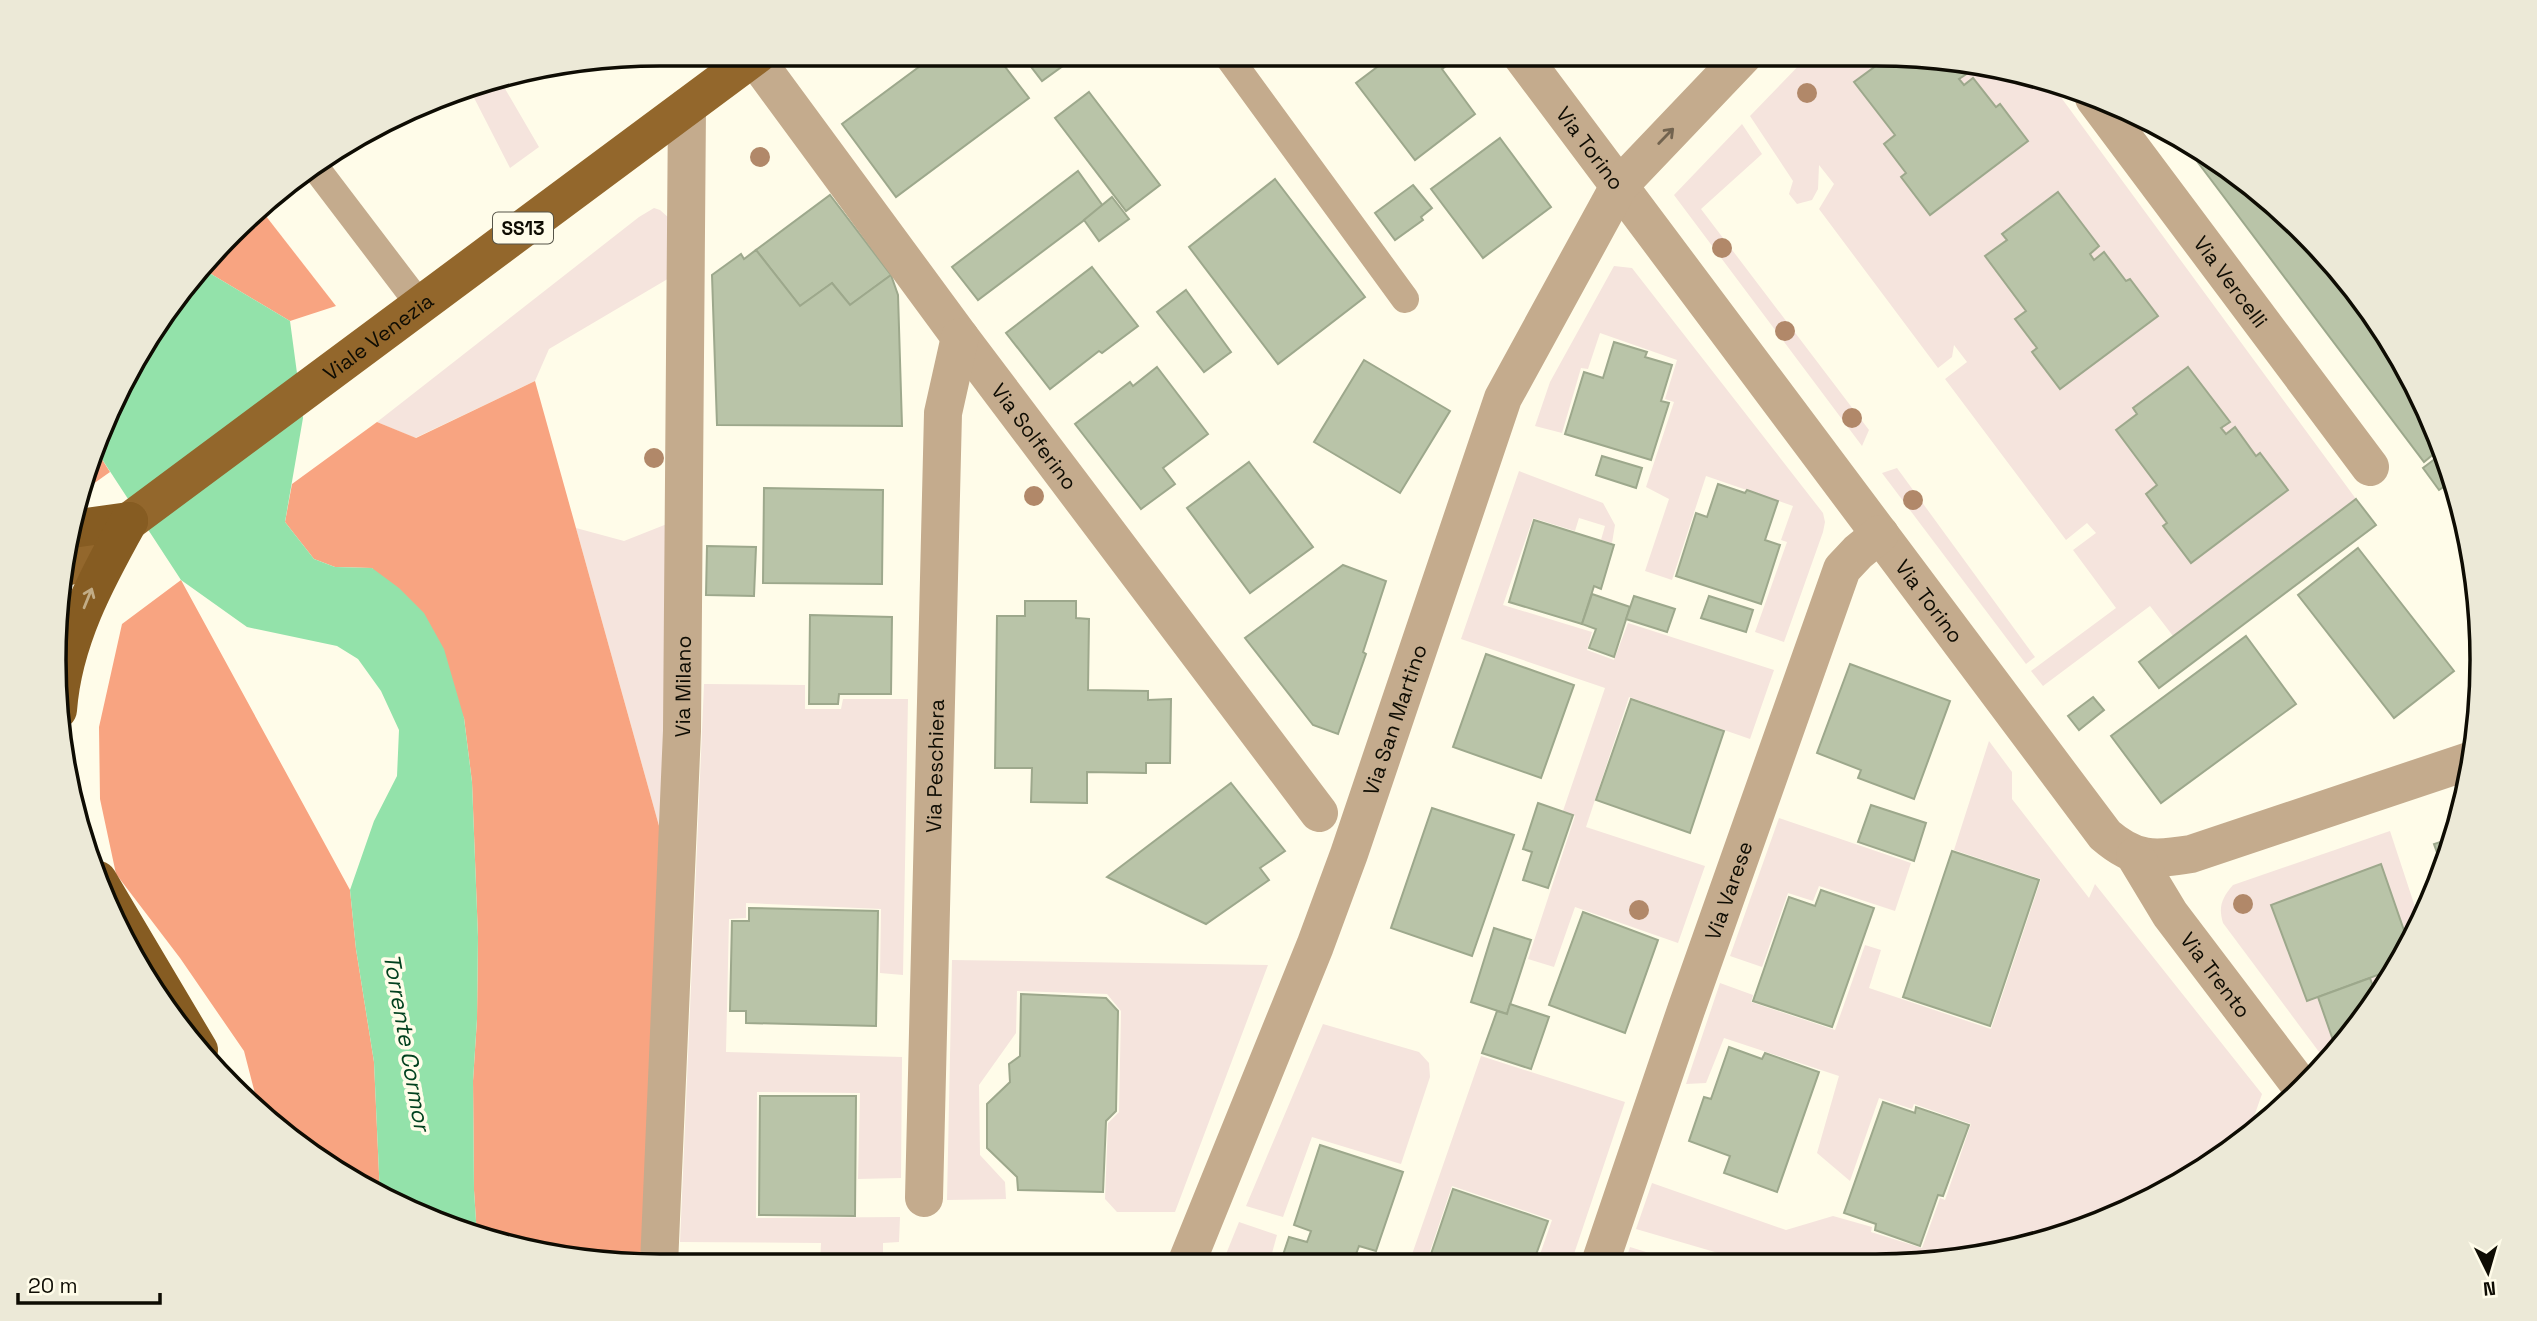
<svg xmlns="http://www.w3.org/2000/svg" width="2537" height="1321" font-family="'Space Grotesk',sans-serif">
<rect width="100%" height="100%" fill="#fffce9"/>
<!-- green -->
<g fill="#f5e4dd">
<path d="M1809,55L1916,56L2034,75L2049,81L2356,499L2173,636L2150,606L2043,686L2031,671L2116,608L2073,550L2096,533L2087,523L2066,540L1945,379L1967,362L1954,345L1952,357L1938,368L1819,209L1834,184L1819,165L1818,189L1812,200L1797,204L1789,194L1793,181L1750,116Z"/>
<path d="M515,78L504,87L539,147L510,168L468,86Z"/>
<path d="M1742,124L1762,154L1701,209L1869,430L1862,446L1674,195Z"/>
<path d="M654,208L660,210L669,218L671,277L549,349L535,381L415,438L377,422L639,217Z"/>
<path d="M1614,266L1632,268L1823,513L1825,522L1823,532L1784,642L1755,632L1787,542L1781,540L1793,506L1706,476L1672,580L1645,571L1669,499L1646,487L1674,402L1665,399L1677,360L1600,333L1588,369L1581,368L1562,433L1535,426L1550,382Z"/>
<path d="M1897,468L2035,657L2026,664L1882,473Z"/>
<path d="M1519,471L1603,503L1615,525L1612,543L1601,540L1605,526L1579,518L1575,531L1533,518L1503,605L1592,632L1587,650L1614,660L1628,623L1774,670L1750,739L1629,697L1586,827L1705,866L1678,943L1575,907L1554,967L1528,959L1575,816L1563,811L1605,688L1461,639Z"/>
<path d="M672,522L661,833L576,528L624,541Z"/>
<path d="M704,684L805,685V709H841L843,699H908L903,975L880,973L881,909L746,903V918L729,919L726,1052L902,1057L901,1178L858,1179L860,1093L757,1092L756,1218L900,1217L899,1242L883,1243V1265H820L821,1243L680,1242Z"/>
<path d="M1989,741L2012,772V799L2089,898L2095,884L2262,1094L2245,1142L2108,1221L1956,1262H1749L1636,1229L1652,1183L1786,1230L1833,1216L1872,1227L1871,1232L1922,1248L1940,1198L1945,1200L1971,1124L1914,1104L1912,1109L1879,1098L1850,1181L1817,1153L1839,1076L1724,1038L1706,1083L1686,1084L1720,983L1753,995L1751,1002L1835,1030L1865,945L1881,950L1869,988L1991,1029L2041,879L1954,850Z"/>
<path d="M1779,818L1911,863L1895,911L1819,886L1813,901L1788,893L1762,967L1730,956Z"/>
<path d="M2390,831L2421,925L2328,1064L2223,923C2218,906 2222,898 2233,885Z"/>
<path d="M952,960L1268,965L1175,1212H1117L1105,1199L1108,1123L1119,1112L1121,1011L1107,994L1017,991L1016,1033L979,1085L980,1155L1005,1182L1006,1199L947,1200Z"/>
<path d="M1323,1024L1419,1052L1429,1063L1430,1077L1401,1164L1312,1137L1283,1217L1246,1206Z"/>
<path d="M1481,1056L1625,1102L1571,1263H1537L1552,1220L1452,1186L1426,1263H1409Z"/>
<path d="M1239,1222L1277,1235L1269,1264H1222Z"/>
<path d="M1630,1247L1678,1262H1625Z"/>
</g>
<!-- forest -->
<g fill="#f8a481">
<path d="M262,211L336,306L290,321L206,271Z"/>
<path d="M535,381L661,833L642,1265H621L504,1246L477,1236L474,1190L473,1081L477,1019L478,937L472,782L464,718L372,568L335,567L314,559L285,522L292,484L377,422L416,438Z"/>
<path d="M98,453L110,472L79,494Z"/>
<path d="M181,580L350,890L356,949L374,1062L380,1196L259,1109L244,1051L180,958L116,874L100,799L99,727L122,624Z"/>
</g>
<!-- water -->
<path fill="#93e2aa" d="M206,271L290,321L303,418L285,522L314,559L335,567L372,568L399,588L424,613L444,649L464,718L472,782L478,937L477,1019L473,1081L474,1190L477,1236L392,1204L380,1196L374,1062L356,949L350,890L374,821L397,776L399,730L381,691L358,659L337,646L247,627L181,580L98,453L156,324Z"/>
<!-- building -->
<g fill="#b9c4a8" stroke="#9da88c" stroke-width="2">
<path d="M935,55H996L1029,98L896,197L842,124Z"/>
<path d="M1022,55H1078L1042,81Z"/>
<path d="M1393,55H1449L1453,61L1442,69L1475,114L1415,160L1356,83Z"/>
<path d="M1877,55L1916,56L1961,63L1968,73L1959,79L1964,85L1973,78L1996,107L2000,104L2028,141L1930,215L1901,177L1906,173L1884,144L1895,135L1854,82L1877,65L1872,59Z"/>
<path d="M1089,92L1160,185L1126,211L1055,118Z"/>
<path d="M1500,138L1551,207L1483,258L1431,189Z"/>
<path d="M2181,140L2246,180L2333,261L2402,358L2442,447L2424,462Z"/>
<path d="M1078,171L1103,206L978,300L952,267Z"/>
<path d="M1275,179L1365,297L1278,364L1189,247Z"/>
<path d="M1413,185L1432,208L1421,217L1423,220L1395,240L1375,213Z"/>
<path d="M2058,192L2099,246L2090,254L2094,260L2104,252L2126,281L2130,279L2158,316L2060,389L2032,352L2037,348L2015,319L2026,311L1985,256L2007,240L2002,234Z"/>
<path d="M830,195L891,275L850,305L832,283L800,306L756,250Z"/>
<path d="M1112,197L1129,219L1099,241L1084,220Z"/>
<path d="M756,250L800,306L832,283L850,305L891,275L898,295L902,426L717,425L712,275L741,254L744,259Z"/>
<path d="M1092,267L1138,326L1102,353L1099,351L1050,389L1006,333Z"/>
<path d="M1186,290L1231,352L1204,372L1157,312Z"/>
<path d="M1614,342L1647,352L1645,357L1672,365L1661,401L1669,403L1651,460L1565,434L1584,372L1603,378Z"/>
<path d="M1364,360L1450,411L1400,493L1314,442Z"/>
<path d="M1157,367L1208,434L1163,468L1175,484L1141,509L1075,424L1130,382L1133,386Z"/>
<path d="M2188,367L2230,422L2221,428L2226,434L2235,427L2256,456L2260,453L2288,490L2191,563L2163,526L2167,523L2146,494L2157,485L2116,430L2137,414L2133,408Z"/>
<path d="M2444,452L2454,480L2439,490L2423,468Z"/>
<path d="M1602,456L1642,468L1636,488L1596,475Z"/>
<path d="M1249,462L1313,547L1250,593L1187,508Z"/>
<path d="M1718,484L1745,493L1747,490L1778,501L1765,540L1780,545L1761,604L1676,576L1696,513L1707,517Z"/>
<path d="M764,488L883,490L882,584L763,583Z"/>
<path d="M2356,499L2376,525L2159,688L2139,662Z"/>
<path d="M1534,520L1614,545L1601,589L1594,586L1582,624L1509,602Z"/>
<path d="M707,546L756,547L754,596L706,595Z"/>
<path d="M2358,548L2454,671L2394,718L2298,595Z"/>
<path d="M1343,565L1386,581L1363,652L1366,654L1338,734L1313,725L1245,638Z"/>
<path d="M1592,594L1630,607L1614,657L1589,648L1596,629L1582,624Z"/>
<path d="M1634,596L1675,609L1667,632L1626,619Z"/>
<path d="M1709,596L1753,610L1746,632L1701,618Z"/>
<path d="M1025,601H1076V618L1089,619L1088,690L1148,691V700L1171,699L1170,763H1146V773L1087,772V803L1031,802L1032,768H995L997,616H1025Z"/>
<path d="M810,615L892,617L891,694H839L838,704H809Z"/>
<path d="M2246,636L2296,704L2161,803L2111,736Z"/>
<path d="M1486,654L1574,685L1541,778L1453,747Z"/>
<path d="M1850,664L1950,701L1914,799L1858,778L1861,770L1817,753Z"/>
<path d="M2093,697L2104,710L2079,730L2068,716Z"/>
<path d="M1631,699L1724,731L1690,833L1596,800Z"/>
<path d="M1231,783L1285,851L1260,868L1269,880L1206,924L1107,877Z"/>
<path d="M1538,803L1573,815L1548,888L1523,880L1532,852L1523,849Z"/>
<path d="M1871,805L1926,823L1914,861L1858,842Z"/>
<path d="M1432,808L1514,835L1472,956L1391,928Z"/>
<path d="M2455,837L2443,869L2434,844Z"/>
<path d="M1952,851L2039,880L1990,1026L1903,997Z"/>
<path d="M2381,864L2409,945L2394,969L2307,1001L2271,905Z"/>
<path d="M1821,890L1874,908L1832,1027L1753,1001L1789,897L1815,906Z"/>
<path d="M749,908L878,911L876,1026L746,1023V1011H730L732,921H749Z"/>
<path d="M1583,912L1658,940L1625,1033L1549,1005Z"/>
<path d="M1494,928L1531,940L1507,1014L1471,1002Z"/>
<path d="M2370,978L2376,995L2349,1035L2333,1040L2318,997Z"/>
<path d="M1021,994L1106,998L1118,1011L1116,1111L1106,1121L1103,1192L1018,1190L1017,1177L987,1148V1104L1010,1082L1009,1064L1020,1056Z"/>
<path d="M1510,1004L1549,1017L1531,1069L1482,1053L1497,1011L1507,1014Z"/>
<path d="M1729,1047L1762,1059L1765,1053L1819,1072L1777,1192L1724,1173L1730,1156L1689,1141L1704,1097L1711,1099Z"/>
<path d="M760,1096H856L855,1216L759,1215Z"/>
<path d="M1883,1102L1915,1113L1916,1107L1969,1125L1943,1196L1938,1195L1920,1246L1875,1230L1876,1224L1844,1213Z"/>
<path d="M1320,1145L1403,1172L1376,1251L1359,1246L1355,1257L1372,1263L1280,1264L1289,1237L1307,1242L1311,1231L1294,1225Z"/>
<path d="M1453,1189L1548,1221L1533,1263H1428Z"/>
</g>
<g fill="none" stroke-linecap="round" stroke-linejoin="round">
<!-- service -->
<g stroke="#c4ab8d" stroke-width="28">
<path d="M1227,55L1405,299"/>
<path d="M315,167L420,305"/>
</g>
<!-- minor -->
<g stroke="#c4ab8d" stroke-width="38">
<path id="s1" d="M1521,55L2105,835C2135,861 2154,860 2191,854L2472,760"/>
<path id="s2" d="M754,57L960,337L1319,813"/>
<path id="s3" d="M2094,98L2370,467"/>
<path id="s4" d="M2135,856L2170,914L2302,1088"/>
<path id="s5" d="M924,1198L943,413L960,337"/>
<path id="s6" d="M1600,1263L1686,1010L1842,569L1858,552L1880,534"/>
<path id="s7" d="M1186,1264L1315,946L1349,854L1503,398L1619,186L1744,55"/>
<path id="s8" d="M659,1265L682,731L687,107"/>
</g>
<!-- primary -->
<path stroke="#93672c" stroke-width="38" id="s9" d="M69,566L758,54"/>
<!-- trunk -->
<g stroke="#865c22" stroke-width="38">
<path d="M72,529L129,521"/>
<path d="M58,710C63,641 96,580 129,521"/>
<path d="M98,880L199,1050"/>
</g>
</g>
<!-- trees -->
<g fill="#b18869">
<circle cx="1807" cy="93" r="10"/>
<circle cx="760" cy="157" r="10"/>
<circle cx="1722" cy="248" r="10"/>
<circle cx="1785" cy="331" r="10"/>
<circle cx="1852" cy="418" r="10"/>
<circle cx="654" cy="458" r="10"/>
<circle cx="1034" cy="496" r="10"/>
<circle cx="1913" cy="500" r="10"/>
<circle cx="2243" cy="904" r="10"/>
<circle cx="1639" cy="910" r="10"/>
</g>
<!-- one-way arrows -->
<defs><path id="oneway-shaft" d="M-6 0H5M1.5-3L5.5 0L1.5 3" fill="none" stroke-width="1.6" stroke-linecap="round" stroke-linejoin="round" transform="scale(1.75)"/></defs>
<use stroke="#72634f" href="#oneway-shaft" transform="translate(1666 136) rotate(-46)"/>
<use stroke="#c2ac86" href="#oneway-shaft" transform="translate(88 598) rotate(-68)"/>
<g text-anchor="middle" dominant-baseline="central" stroke-width="7" stroke-linejoin="round" paint-order="stroke">
<!-- shield labels -->
<rect fill="#fffce9" stroke="#565448" stroke-width="2" x="493" y="212.5" width="60" height="31" rx="5"/>
<g font-size="19" font-weight="bold" fill="#0e0c03">
<text x="523" y="228">SS13</text>
</g>
<!-- street labels -->
<g font-size="21" fill="#0e0c03" stroke="#fffce9">
<text stroke="none"><textPath href="#s1" startOffset="116">Via Torino</textPath></text>
<text stroke="none"><textPath href="#s3" startOffset="229">Via Vercelli</textPath></text>
<text stroke="none"><textPath href="#s9" startOffset="385">Viale Venezia</textPath></text>
<text stroke="none"><textPath href="#s2" startOffset="472">Via Solferino</textPath></text>
<text stroke="none"><textPath href="#s1" startOffset="682">Via Torino</textPath></text>
<text stroke="none"><textPath href="#s8" startOffset="579">Via Milano</textPath></text>
<text stroke="none"><textPath href="#s7" startOffset="583">Via San Martino</textPath></text>
<text stroke="none"><textPath href="#s5" startOffset="432">Via Peschiera</textPath></text>
<text stroke="none"><textPath href="#s6" startOffset="394">Via Varese</textPath></text>
<text stroke="none"><textPath href="#s4" startOffset="144">Via Trento</textPath></text>
</g>
<!-- water labels -->
<g font-size="23" font-style="italic" fill="#01411e" stroke="#fffce9">
<text transform="translate(407 1042) rotate(80)">Torrente Cormor</text>
</g>
</g>
<!-- crop -->
<path d="M0 0H2537V1321H0ZM660 66H1876A594 594 0 0 1 2470 660V660A594 594 0 0 1 1876 1254H660A594 594 0 0 1 66 660V660A594 594 0 0 1 660 66Z" fill="#ece9d7" fill-rule="evenodd"/>
<path fill="none" stroke="#0e0c03" stroke-width="3.5" d="M660 66H1876A594 594 0 0 1 2470 660V660A594 594 0 0 1 1876 1254H660A594 594 0 0 1 66 660V660A594 594 0 0 1 660 66Z"/>
<!-- north arrow -->
<g transform="translate(2488 1272) rotate(175)" stroke="#fffce9" stroke-width="5" paint-order="stroke">
<path d="M0-5L12 26L0 18L-12 26Z" fill="#0e0c03"/>
<text y="-10" font-size="19" font-weight="bold" text-anchor="middle" fill="#0e0c03">N</text>
</g>
<!-- scale -->
<path d="M18 1293v10h142v-10" fill="none" stroke="#0e0c03" stroke-width="3.5"/>
<text x="28" y="1293" font-size="21" fill="#0e0c03" stroke="#fffce9" stroke-width="5" paint-order="stroke">20 m</text>
</svg>
